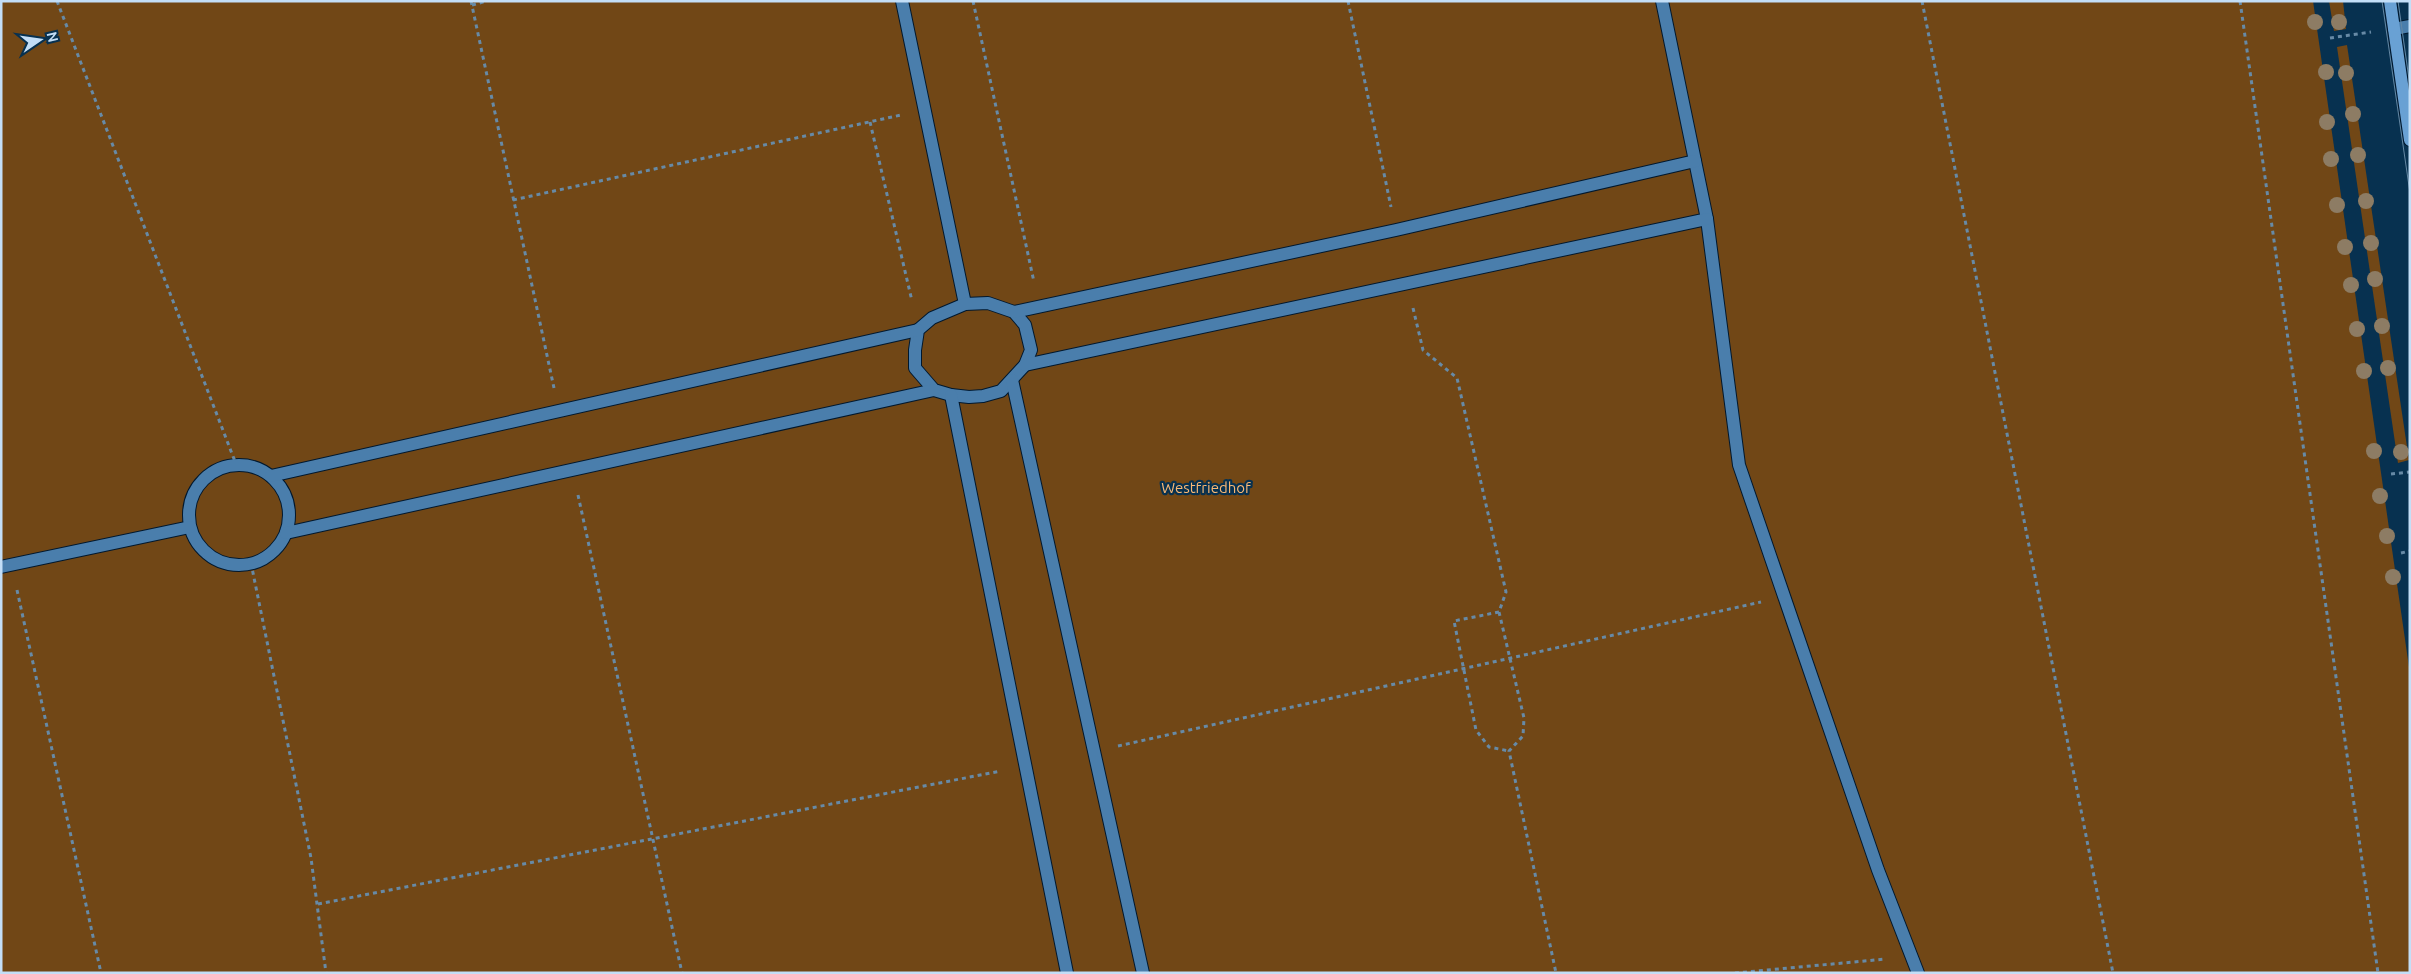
<svg xmlns="http://www.w3.org/2000/svg" width="2411" height="974" font-family="Ubuntu,sans-serif">
<rect width="100%" height="100%" fill="#073150"/>
<!-- green -->
<g fill="#714716">
<path d="M1,1H2313L2410,674V973H1Z"/>
<path d="M2329,1H2343L2346,29L2334,31Z"/>
<path d="M2347,45L2409,460L2398,463L2337,47Z"/>
</g>
<g fill="none" stroke-linecap="round" stroke-linejoin="round">
<defs>
<g id="minor">
<path d="M902,1L965,304"/>
<path d="M1662,1L1707,219L1739,465L1878,870L1918,973"/>
<path d="M2394,29L2410,26"/>
<path d="M988,303L1014,312L1025,325L1031,350L1025,365L1001,391L983,396L969,397L951,395L934,390L915,368V350L918,330L932,318L965,304Z"/>
<path d="M1014,312L1396,230L1695,161"/>
<path d="M1025,365L1707,219"/>
<path d="M1012,380L1143,973"/>
<path d="M951,395L1067,973"/>
<circle cx="239" cy="515" r="50"/>
<path d="M271,476L918,330"/>
<path d="M286,533L934,390"/>
<path d="M1,567L190,527"/>
</g>
<path id="major" d="M2390,1L2410,140"/>
</defs>
<!-- minor casing -->
<use href="#minor" stroke="#00182e" stroke-width="14"/>
<!-- major casing -->
<use href="#major" stroke="#00182e" stroke-width="14"/>
<!-- path -->
<g stroke="#678aa6" stroke-width="3" stroke-dasharray="4 4" stroke-linecap="butt">
<path d="M57,1L236,464"/>
<path d="M471,1L554,388"/>
<path d="M973,1L1034,282"/>
<path d="M1348,1L1391,207"/>
<path d="M1922,1L2113,973"/>
<path d="M2240,1L2378,973"/>
<path d="M472,5L487,1"/>
<path d="M2330,38L2371,32"/>
<path d="M870,122L912,301"/>
<path d="M513,200L901,115"/>
<path d="M1413,308L1423,350L1457,378L1506,592L1499,612L1524,718L1523,736L1509,751L1556,973"/>
<path d="M2391,474L2410,472"/>
<path d="M578,495L682,973"/>
<path d="M2401,553L2410,551"/>
<path d="M251,563L311,858L326,973"/>
<path d="M17,590L101,973"/>
<path d="M1499,612L1454,621L1476,730L1489,747L1509,751"/>
<path d="M1118,746L1761,602"/>
<path d="M318,904L1001,771"/>
<path d="M1735,973L1886,959"/>
</g>
<!-- minor -->
<use href="#minor" stroke="#4a7eac" stroke-width="12"/>
<!-- major -->
<use href="#major" stroke="#69a1d4" stroke-width="12"/>
<!-- tram -->
<g stroke="#6588a4" stroke-width="1">
<path d="M2382,1L2410,193"/>
<path d="M2398,1L2410,86"/>
</g>
</g>
<!-- trees -->
<g fill="#8d7c64">
<circle cx="2315" cy="22" r="8"/>
<circle cx="2339" cy="22" r="8"/>
<circle cx="2326" cy="72" r="8"/>
<circle cx="2346" cy="73" r="8"/>
<circle cx="2353" cy="114" r="8"/>
<circle cx="2327" cy="122" r="8"/>
<circle cx="2358" cy="155" r="8"/>
<circle cx="2331" cy="159" r="8"/>
<circle cx="2366" cy="201" r="8"/>
<circle cx="2337" cy="205" r="8"/>
<circle cx="2371" cy="243" r="8"/>
<circle cx="2345" cy="247" r="8"/>
<circle cx="2375" cy="279" r="8"/>
<circle cx="2351" cy="285" r="8"/>
<circle cx="2382" cy="326" r="8"/>
<circle cx="2357" cy="329" r="8"/>
<circle cx="2388" cy="368" r="8"/>
<circle cx="2364" cy="371" r="8"/>
<circle cx="2374" cy="451" r="8"/>
<circle cx="2401" cy="452" r="8"/>
<circle cx="2380" cy="496" r="8"/>
<circle cx="2387" cy="536" r="8"/>
<circle cx="2393" cy="577" r="8"/>
</g>
<g text-anchor="middle" dominant-baseline="central" stroke-width="4.5" stroke-linejoin="round" paint-order="stroke">
<!-- park labels -->
<g font-size="15" fill="#fab975" stroke="#073150">
<text x="1206" y="487">Westfriedhof</text>
</g>
</g>
<!-- border -->
<rect width="2411" height="974" fill="none" stroke="#c3def7" stroke-width="5"/>
<!-- north arrow -->
<g transform="translate(40 40) rotate(77)" stroke="#073150" stroke-width="4" paint-order="stroke">
<path d="M0-4L9 19L0 12L-9 19Z" fill="#c3def7"/>
<text y="-8" font-size="14" font-weight="bold" text-anchor="middle" fill="#c3def7">N</text>
</g>
</svg>
